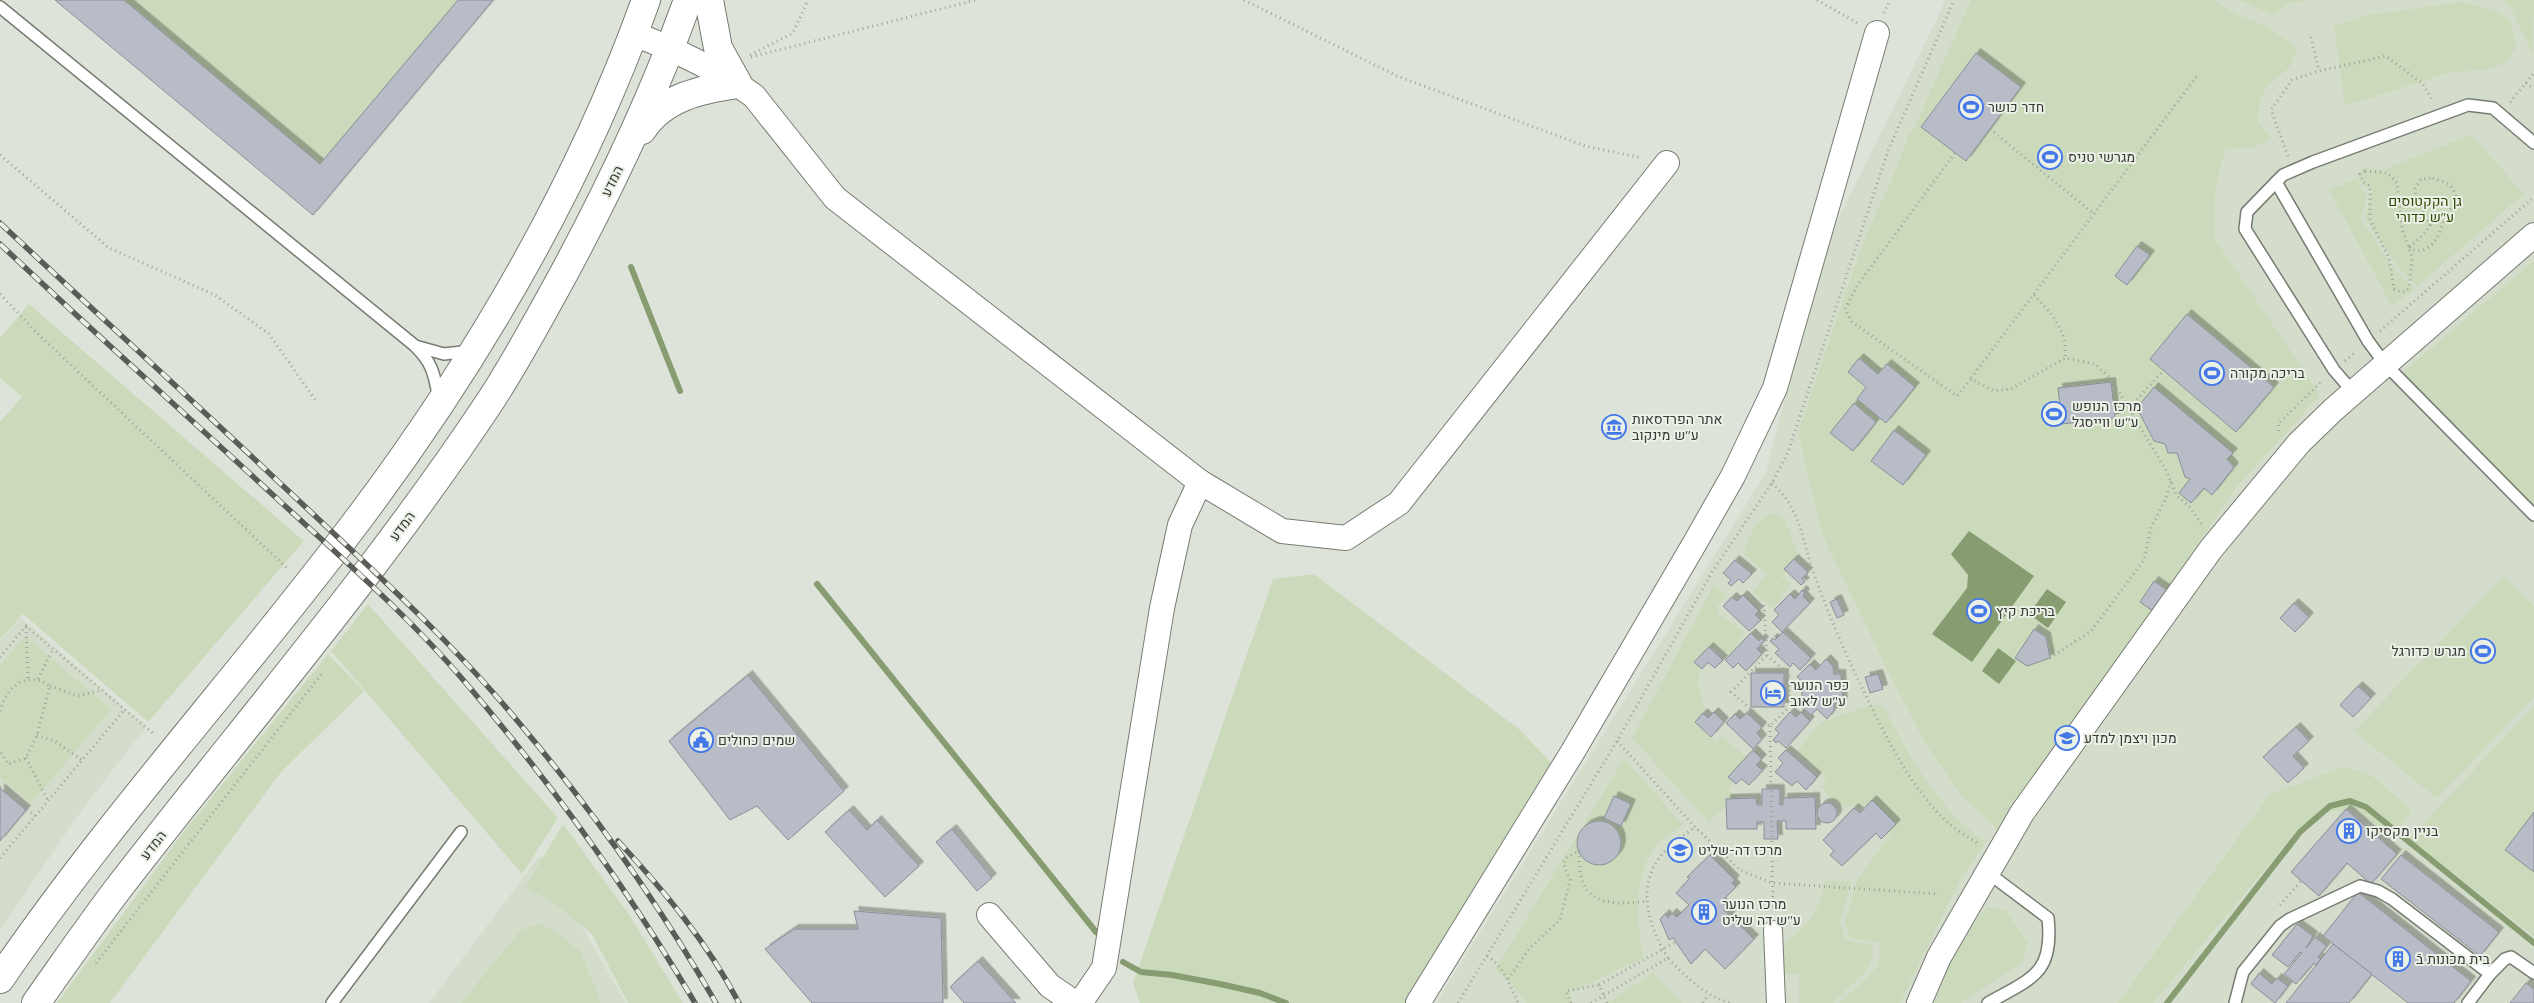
<svg xmlns="http://www.w3.org/2000/svg" width="2534" height="1003" font-family="Quicksand,Heebo,sans-serif">
<defs>
<filter id="shadow"><feDropShadow dx="4.5" dy="-4.5" stdDeviation="0" flood-color="#0004"/></filter>
</defs>
<rect width="100%" height="100%" fill="#dee3d9"/>
<!-- built -->
<g fill="#d4ddcb">
<path d="M1945,0H2534V1003H1436L1765,474L1824,248L1937,19Z"/>
<path d="M21,618L146,727L76,818L0,931V641Z"/>
<path d="M540,855L626,1003H429Z"/>
</g>
<!-- green -->
<g fill="#cbdabb">
<path d="M124,0H458L320,164Z"/>
<path d="M1971,0H2213L2236,14L2267,26L2297,49L2289,68L2266,87L2259,104L2258,123L2271,137L2255,147L2226,149L2219,170L2215,196V239L2320,395L2235,489L2001,833L1962,796L1925,743L1886,667L1822,534L1798,432L1863,243L1896,169L1910,132L1912,133Z"/>
<path d="M2239,0H2307L2290,3L2273,15Z"/>
<path d="M2501,0H2534L2533,55L2509,4Z"/>
<path d="M2463,2L2491,9L2510,19L2516,47L2505,63L2486,70L2451,72L2345,106L2334,26L2367,15Z"/>
<path d="M2471,135L2524,194L2417,286L2395,263L2365,218L2373,188L2362,185L2357,176L2363,167L2382,170Z"/>
<path d="M2357,179L2367,197L2361,219L2391,265L2414,289L2392,306L2329,190Z"/>
<path d="M2534,261V519L2393,381Z"/>
<path d="M29,304L304,541L148,722L23,614L0,640V422L22,397L0,378V338Z"/>
<path d="M1773,513L1785,520L1799,558L1781,577L1790,584L1774,609L1753,592L1767,574L1743,554C1750,536 1754,520 1773,513Z"/>
<path d="M1314,574L1520,730L1557,769L1409,1003H1140L1133,983L1273,579Z"/>
<path d="M2504,576L2534,606V697L2437,798L2354,731Z"/>
<path d="M1714,585L1727,596L1717,607L1719,615L1745,632L1728,657L1715,646L1701,662L1698,683L1705,709L1699,726L1716,743L1722,736L1751,761L1727,790L1737,796L1709,822L1632,738Z"/>
<path d="M368,604L558,818L522,874L331,651Z"/>
<path d="M25,636L111,709L31,803L0,777V666Z"/>
<path d="M328,654L364,691L281,772L110,1003H57L182,834Z"/>
<path d="M1883,705C1909,756 1937,809 1986,842L1961,878L1900,1003H1839L1867,978L1879,964L1880,943L1851,938L1845,923L1857,880L1890,835V818L1872,806L1846,807L1828,796L1823,787L1826,775L1797,752L1819,724L1861,708Z"/>
<path d="M2534,706V936L2409,839Z"/>
<path d="M1624,759L1683,825C1675,831 1661,838 1655,846C1632,880 1637,921 1643,958L1570,993L1572,1003H1526L1512,983L1495,970Z"/>
<path d="M2343,767L2371,775L2412,810L2394,837L2352,809L2326,812L2295,833L2153,1003H2118L2269,795Z"/>
<path d="M563,824L630,916L683,1003H628L592,934L550,900L525,888Z"/>
<path d="M1826,881H1851L1840,922L1846,940L1873,945C1874,975 1850,982 1833,1003H1799V974H1784V944C1810,925 1818,912 1826,881Z"/>
<path d="M1987,907L2006,911L2028,943L2021,963L1960,1003H1934L1959,942Z"/>
<path d="M540,924L561,935L581,952L601,1003H461L521,930Z"/>
<path d="M1653,973L1682,1003H1607Z"/>
</g>
<!-- water -->
<g fill="#879c71">
<path d="M1969,531L2034,576L1972,662L1932,634L1967,588L1968,575L1951,554Z"/>
<path d="M2047,589L2066,602L2048,628L2029,614Z"/>
<path d="M1998,648L2016,661L1999,684L1982,671Z"/>
</g>
<g fill="none" stroke-linecap="round" stroke-linejoin="round">
<!-- stream -->
<g stroke="#879c71" stroke-width="6">
<path d="M631,267L680,391"/>
<path d="M817,584L1096,932"/>
<path d="M1123,962L1141,972L1172,975L1220,984L1260,993L1286,1003"/>
<path d="M2167,1003L2300,832L2330,806L2350,801L2366,807L2534,943"/>
</g>
</g>
<!-- building -->
<g fill="#b7bcc7" stroke="#8a8f99" filter="url(#shadow)">
<path d="M55,0H124L320,164L458,0H493L313,215Z"/>
<path d="M1976,53L2021,87L1966,161L1921,127Z"/>
<path d="M2137,246L2150,255L2127,285L2115,276Z"/>
<path d="M2187,314L2274,387L2236,432L2150,359Z"/>
<path d="M1859,358L1878,374L1887,364L1915,387L1886,423L1857,399L1866,387L1848,372Z"/>
<path d="M2111,382L2115,418L2062,424L2058,388Z"/>
<path d="M2154,387L2233,453L2227,459L2234,467L2212,495L2204,488L2191,503L2179,493L2190,479L2185,477L2177,453H2168L2165,444L2154,441L2137,408Z"/>
<path d="M1854,403L1876,422L1853,451L1830,433Z"/>
<path d="M1894,430L1926,455L1903,485L1871,461Z"/>
<path d="M1794,559L1808,572L1802,579L1805,582L1801,585L1784,569Z"/>
<path d="M1735,560L1752,574L1743,583L1739,579L1731,586L1728,583L1731,580L1723,573Z"/>
<path d="M2154,581L2167,590L2153,611L2140,602Z"/>
<path d="M1802,590L1805,593L1803,596L1810,603L1782,632L1772,622L1779,615L1774,610L1790,594L1795,599Z"/>
<path d="M1743,595L1759,611L1755,615L1761,620L1749,631L1723,606L1732,597L1737,601Z"/>
<path d="M1837,599L1844,615L1837,618L1830,602Z"/>
<path d="M2294,603L2309,617L2295,632L2280,618Z"/>
<path d="M2034,629L2046,637L2050,658L2027,666L2015,658Z"/>
<path d="M1783,632L1811,658L1800,670L1793,663L1790,667L1775,653L1779,649L1770,641L1773,638L1775,640Z"/>
<path d="M1751,633L1759,641L1761,638L1764,641L1757,649L1762,654L1746,671L1738,663L1733,668L1725,660Z"/>
<path d="M1709,647L1723,660L1715,668L1708,662L1702,669L1694,662Z"/>
<path d="M1826,659L1833,666L1834,674H1841L1843,703H1834V710L1827,719L1817,709L1811,715L1798,704L1802,700V681L1797,677L1810,664L1816,670Z"/>
<rect x="1751" y="673" width="33" height="34"/>
<path d="M1878,674L1883,689L1870,693L1865,677Z"/>
<path d="M748,675L844,791L788,840L757,806L730,820L669,741Z"/>
<path d="M2358,686L2371,698L2353,717L2340,705Z"/>
<path d="M1714,712L1724,722L1711,737L1695,722L1703,713L1708,718Z"/>
<path d="M1790,712L1796,717L1801,712L1810,721L1786,748L1778,741L1776,743L1773,740L1779,733L1775,729Z"/>
<path d="M1747,713L1762,727L1757,733L1762,739L1753,749L1726,723L1735,714L1740,719Z"/>
<path d="M2296,727L2309,741L2293,756L2304,768L2288,783L2263,757Z"/>
<path d="M1753,750L1762,759L1756,765L1763,770L1749,785L1741,779L1736,784L1728,777Z"/>
<path d="M1786,750L1817,777L1806,790L1797,781L1792,786L1775,772L1783,763L1778,758Z"/>
<path d="M0,788L26,810L0,841Z"/>
<path d="M1762,789H1780V805H1783V798L1815,797L1816,829H1786V821H1777L1778,839H1764V822H1757V829H1727L1726,799L1756,798L1757,805H1762Z"/>
<path d="M1614,796L1631,804L1621,826L1604,818Z"/>
<path d="M1872,800L1896,824L1881,839L1876,833L1842,866L1830,855L1834,851L1823,840L1854,808L1860,813Z"/>
<circle cx="1827" cy="813" r="10"/>
<path d="M2346,809L2397,854L2371,884L2347,863L2319,896L2291,872Z"/>
<path d="M849,810L867,830L877,820L919,866L885,897L825,832Z"/>
<path d="M2534,812V872L2505,850Z"/>
<circle cx="1599" cy="843" r="22"/>
<path d="M952,829L992,878L977,891L936,842Z"/>
<path d="M1710,855L1735,880L1732,883L1736,887L1721,902L1727,907L1724,910L1754,939L1725,969L1705,949L1691,964L1673,938L1669,940L1660,919L1665,914L1668,918L1672,913L1677,917L1689,905L1676,893L1690,878L1687,877Z"/>
<path d="M2401,855L2499,932L2480,956L2381,879Z"/>
<path d="M2358,892L2471,981L2454,1003H2408L2323,936Z"/>
<path d="M854,911L941,918L943,1003H812L765,949L794,929H858Z"/>
<path d="M2297,924L2313,936L2306,948L2315,937L2327,946L2318,957L2321,959L2316,965L2314,963L2296,984L2284,974L2302,953L2300,952L2288,967L2272,955Z"/>
<path d="M2333,944L2372,974L2349,1003H2286Z"/>
<path d="M978,961L1016,1003H964L950,987Z"/>
<path d="M2259,973L2272,984L2277,978L2288,986L2275,1003L2251,984Z"/>
<path d="M2526,983L2534,989V1003H2510Z"/>
</g>
<g fill="none" stroke-linecap="round" stroke-linejoin="round">
<defs>
<g id="service">
<path d="M0,7L414,345C433,363 434,374 439,399"/>
<path d="M2276,182L2368,341L2385,364L2534,515"/>
<path d="M415,346L444,354L471,351"/>
<path d="M2353,392L2334,370L2245,229L2247,212L2283,175L2313,162L2468,105L2493,108L2534,143"/>
<path d="M1987,872L2048,918C2054,974 2032,978 1988,1003"/>
<path d="M332,1003L461,832"/>
<path d="M2235,1003L2243,972L2280,926L2290,919L2360,886L2378,891L2392,899L2490,974L2505,959L2511,957L2534,973"/>
<path d="M2468,1003L2490,974"/>
</g>
<path id="pedestrian" d="M1773,930L1776,1003"/>
<g id="minor">
<path d="M634,34C676,50 717,69 754,96L835,198L1200,482L1282,531L1346,538L1399,503L1667,163"/>
<path d="M989,915L1050,986L1075,1003"/>
<path d="M1080,1003L1104,968L1162,608L1180,525L1200,482"/>
<path d="M1418,1003L1572,753L1696,541L1733,476L1775,388L1877,33"/>
<path d="M1919,1003L1939,957L2022,813L2211,549L2299,443L2333,410L2534,235"/>
</g>
<g id="secondary">
<path d="M642,130C663,97 702,89 738,84L718,48L709,0"/>
<path d="M0,979C110,818 243,673 360,517C479,358 579,187 646,0"/>
<path d="M36,1003C63,965 89,927 117,890C242,728 377,572 491,400C517,360 540,317 563,275C611,186 654,95 688,0"/>
</g>
</defs>
<!-- service casing -->
<use href="#service" stroke="#777c73" stroke-width="14"/>
<!-- pedestrian casing -->
<use href="#pedestrian" stroke="#777c73" stroke-width="20"/>
<!-- minor casing -->
<use href="#minor" stroke="#777c73" stroke-width="26"/>
<!-- secondary casing -->
<use href="#secondary" stroke="#777c73" stroke-width="30"/>
<!-- path -->
<g stroke="#9fa39b" stroke-width="3" stroke-dasharray="1 4" stroke-linecap="butt">
<path d="M1244,0L1397,76L1585,146L1642,158"/>
<path d="M1817,0L1859,24"/>
<path d="M1884,13L1890,0"/>
<path d="M2311,37L2319,71"/>
<path d="M750,55L793,33L808,0"/>
<path d="M751,57L976,0"/>
<path d="M2526,83L2534,89"/>
<path d="M2510,102L2534,73"/>
<path d="M1990,129L2094,214"/>
<path d="M1955,153L1857,286L1845,309L1852,322L1957,396L1971,379L1994,391L2011,389L2065,358L2095,364L2111,379L2166,470L2177,496L2189,506L2202,525"/>
<path d="M0,155L109,248L215,295L269,334L316,401"/>
<path d="M2288,156L2271,110L2292,80L2319,71L2386,56L2422,83L2433,101"/>
<path d="M2365,171L2388,173L2397,183L2402,229L2412,256L2410,283L2407,291L2401,292L2394,289L2389,258L2370,220V186L2363,182L2360,174Z"/>
<path d="M2433,178L2449,184C2464,202 2451,205 2445,218C2439,234 2435,250 2416,251L2410,247L2426,232L2430,225L2416,198L2415,189L2421,179Z"/>
<path d="M0,294L40,336L289,570"/>
<path d="M2034,295C2051,313 2068,330 2065,358"/>
<path d="M2380,331L2534,197"/>
<path d="M2345,361L2356,352"/>
<path d="M1971,378L2197,76"/>
<path d="M2130,407L2162,372"/>
<path d="M2279,431L2278,424L2322,381"/>
<path d="M1772,483C1802,510 1801,538 1814,574C1828,614 1846,654 1864,692C1886,737 1909,785 1945,820C1954,829 1968,837 1979,844"/>
<path d="M1764,605L1767,655"/>
<path d="M26,627L28,679"/>
<path d="M1767,655L1789,675V707L1770,726L1731,692Z"/>
<path d="M0,657L26,626L155,735"/>
<path d="M2050,658L2091,631L2144,560L2151,528L2166,498L2171,481"/>
<path d="M38,679L53,649"/>
<path d="M50,686L77,696L102,690"/>
<path d="M0,711C7,686 26,670 50,686L37,735L26,758L8,764L0,751"/>
<path d="M1770,726L1773,911"/>
<path d="M37,735L55,741L82,760"/>
<path d="M1617,741L1695,827L1740,870L1772,883L1939,894"/>
<path d="M26,758L48,801"/>
<path d="M0,787L35,816"/>
<path d="M1579,851C1577,902 1603,907 1647,901"/>
<path d="M0,858L125,709"/>
<path d="M2280,905L2301,881"/>
<path d="M1487,956C1504,967 1510,985 1518,1003"/>
<path d="M1668,958C1647,924 1635,883 1665,851C1673,842 1685,835 1695,827"/>
<path d="M96,963L323,672"/>
<path d="M1508,979L1530,948L1560,920L1570,880L1563,863L1566,858L1579,851"/>
<path d="M1458,1003L1617,741L1712,572L1772,483L1788,452L1888,151L1954,0"/>
<path d="M1571,1003L1566,991L1599,985"/>
<path d="M1591,1003L1668,958C1687,978 1704,995 1730,1003"/>
<path d="M1703,1003L1708,995"/>
</g>
<!-- service -->
<use href="#service" stroke="#fff" stroke-width="11"/>
<!-- pedestrian -->
<use href="#pedestrian" stroke="#fff" stroke-width="18"/>
<!-- minor -->
<use href="#minor" stroke="#fff" stroke-width="24"/>
<!-- secondary -->
<use href="#secondary" stroke="#fff" stroke-width="28"/>
<defs>
<g id="rail">
<path d="M0,223C94,311 189,397 282,485C364,562 448,637 520,724C593,811 659,904 716,1003"/>
<path d="M0,244C89,328 181,410 272,494C337,554 407,614 465,682C551,783 628,889 695,1003"/>
<path d="M618,841C665,892 707,942 739,1003"/>
</g>
</defs>
<!-- rail casing -->
<use href="#rail" stroke="#5a5c57" stroke-width="5.5"/>
<!-- rail -->
<use href="#rail" stroke="#ebf1e6" stroke-width="4" stroke-dasharray="11" stroke-linecap="butt"/>
<!-- path-bridge -->
<path stroke="#9fa39b" stroke-width="3" stroke-dasharray="1 4" stroke-linecap="butt" d="M1607,1003L1599,985L1676,942"/>
</g>
<!-- icons -->
<defs>
<symbol id="stadium-ring" viewBox="-11 -11 22 22"><circle r="9.5" fill="#ebf1e6" stroke="#4477e8" stroke-width="1.5"/><path d="M0-5a6.5 5 0 1 0 0 10a6.5 5 0 1 0 0-10ZM-3.5-1.8h7v3.6h-7Z" fill="#4477e8"/></symbol>
<symbol id="museum-ring" viewBox="-11 -11 22 22"><circle r="9.5" fill="#ebf1e6" stroke="#4477e8" stroke-width="1.5"/><path d="M0-6L6-3V-2H-6V-3ZM-5-1h2V3h-2ZM-1-1h2V3h-2ZM3-1h2V3H3ZM-6 4H6V6H-6Z" fill="#4477e8"/></symbol>
<symbol id="hotel-ring" viewBox="-11 -11 22 22"><circle r="9.5" fill="#ebf1e6" stroke="#4477e8" stroke-width="1.5"/><path d="M-6-4.5h1.5V1H6V5H4.5V3h-9V5H-6ZM-4 0a1.8 1.8 0 1 1 3.6 0ZM.5 0V-2.5h3Q6-2.5 6 0Z" fill="#4477e8"/></symbol>
<symbol id="university-ring" viewBox="-11 -11 22 22"><circle r="9.5" fill="#ebf1e6" stroke="#4477e8" stroke-width="1.5"/><path d="M0-5L7-2L0 1L-7-2ZM-4 1L0 2.5L4 1V4Q0 6-4 4Z" fill="#4477e8"/></symbol>
<symbol id="civic-ring" viewBox="-11 -11 22 22"><circle r="9.5" fill="#ebf1e6" stroke="#4477e8" stroke-width="1.5"/><path d="M-.6-6.5H3V-4.5H.6V-3L4-1V1h2V6H-6V1h2V-1L-.6-3ZM-1.2 2.5V6h2.4V2.5Z" fill="#4477e8"/></symbol>
<symbol id="building-ring" viewBox="-11 -11 22 22"><circle r="9.5" fill="#ebf1e6" stroke="#4477e8" stroke-width="1.5"/><path d="M-4-6H4V6H1V3H-1V6H-4ZM-2.5-4.3h1.7v1.8h-1.7ZM.8-4.3h1.7v1.8H.8ZM-2.5-1h1.7V.8h-1.7ZM.8-1h1.7V.8H.8Z" fill="#4477e8"/></symbol>
<symbol id="school-ring" viewBox="-11 -11 22 22"><circle r="9.5" fill="#ebf1e6" stroke="#4477e8" stroke-width="1.5"/><path d="M0-5L7-2L0 1L-7-2ZM-4 1L0 2.5L4 1V4Q0 6-4 4Z" fill="#4477e8"/></symbol>
</defs>
<g fill-rule="evenodd">
<use href="#stadium-ring" x="1957" y="93" width="28" height="28"/>
<use href="#stadium-ring" x="2036" y="143" width="28" height="28"/>
<use href="#stadium-ring" x="2198" y="359" width="28" height="28"/>
<use href="#stadium-ring" x="2040" y="400" width="28" height="28"/>
<use href="#museum-ring" x="1600" y="413" width="28" height="28"/>
<use href="#stadium-ring" x="1965" y="597" width="28" height="28"/>
<use href="#stadium-ring" x="2469" y="637" width="28" height="28"/>
<use href="#hotel-ring" x="1759" y="679" width="28" height="28"/>
<use href="#university-ring" x="2053" y="724" width="28" height="28"/>
<use href="#civic-ring" x="687" y="726" width="28" height="28"/>
<use href="#building-ring" x="2335" y="817" width="28" height="28"/>
<use href="#school-ring" x="1666" y="836" width="28" height="28"/>
<use href="#building-ring" x="1690" y="898" width="28" height="28"/>
<use href="#building-ring" x="2384" y="945" width="28" height="28"/>
</g>
<g text-anchor="middle" dominant-baseline="central" stroke-width="4" stroke-linejoin="round" paint-order="stroke">
<!-- poi labels -->
<g font-size="14" fill="#383a36" stroke="#ebf1e6" text-anchor="start">
<text x="1988" y="107">חדר כושר</text>
<text x="2068" y="157">מגרשי טניס</text>
<text x="2230" y="373">בריכה מקורה</text>
<text x="2072" y="406">מרכז הנופש<tspan x="2072" dy="16">ע"ש ווייסגל</tspan></text>
<text x="1632" y="419">אתר הפרדסאות<tspan x="1632" dy="16">ע"ש מינקוב</tspan></text>
<text x="1996" y="611">בריכת קיץ</text>
<text x="2466" y="651" text-anchor="end">מגרש כדורגל</text>
<text x="1790" y="685">כפר הנוער<tspan x="1790" dy="16">ע"ש לאוב</tspan></text>
<text x="2084" y="738">מכון ויצמן למדע</text>
<text x="718" y="740">שמים כחולים</text>
<text x="2366" y="831">בניין מקסיקו</text>
<text x="1698" y="850">מרכז דה-שליט</text>
<text x="1722" y="904">מרכז הנוער<tspan x="1722" dy="16">ע"ש דה שליט</tspan></text>
<text x="2416" y="959">בית מכונות בֿ</text>
</g>
<!-- street labels -->
<g font-size="14" fill="#383a36" stroke="#ebf1e6">
<text transform="translate(612 181) rotate(-64)">המדע</text>
<text transform="translate(402 526) rotate(-53)">המדע</text>
<text transform="translate(153 845) rotate(-52)">המדע</text>
</g>
<!-- park labels -->
<g font-size="14" fill="#2f4702" stroke="#ebf1e6">
<text x="2425" y="201">גן הקקטוסים<tspan x="2425" dy="16">ע"ש כדורי</tspan></text>
</g>
</g>
</svg>
